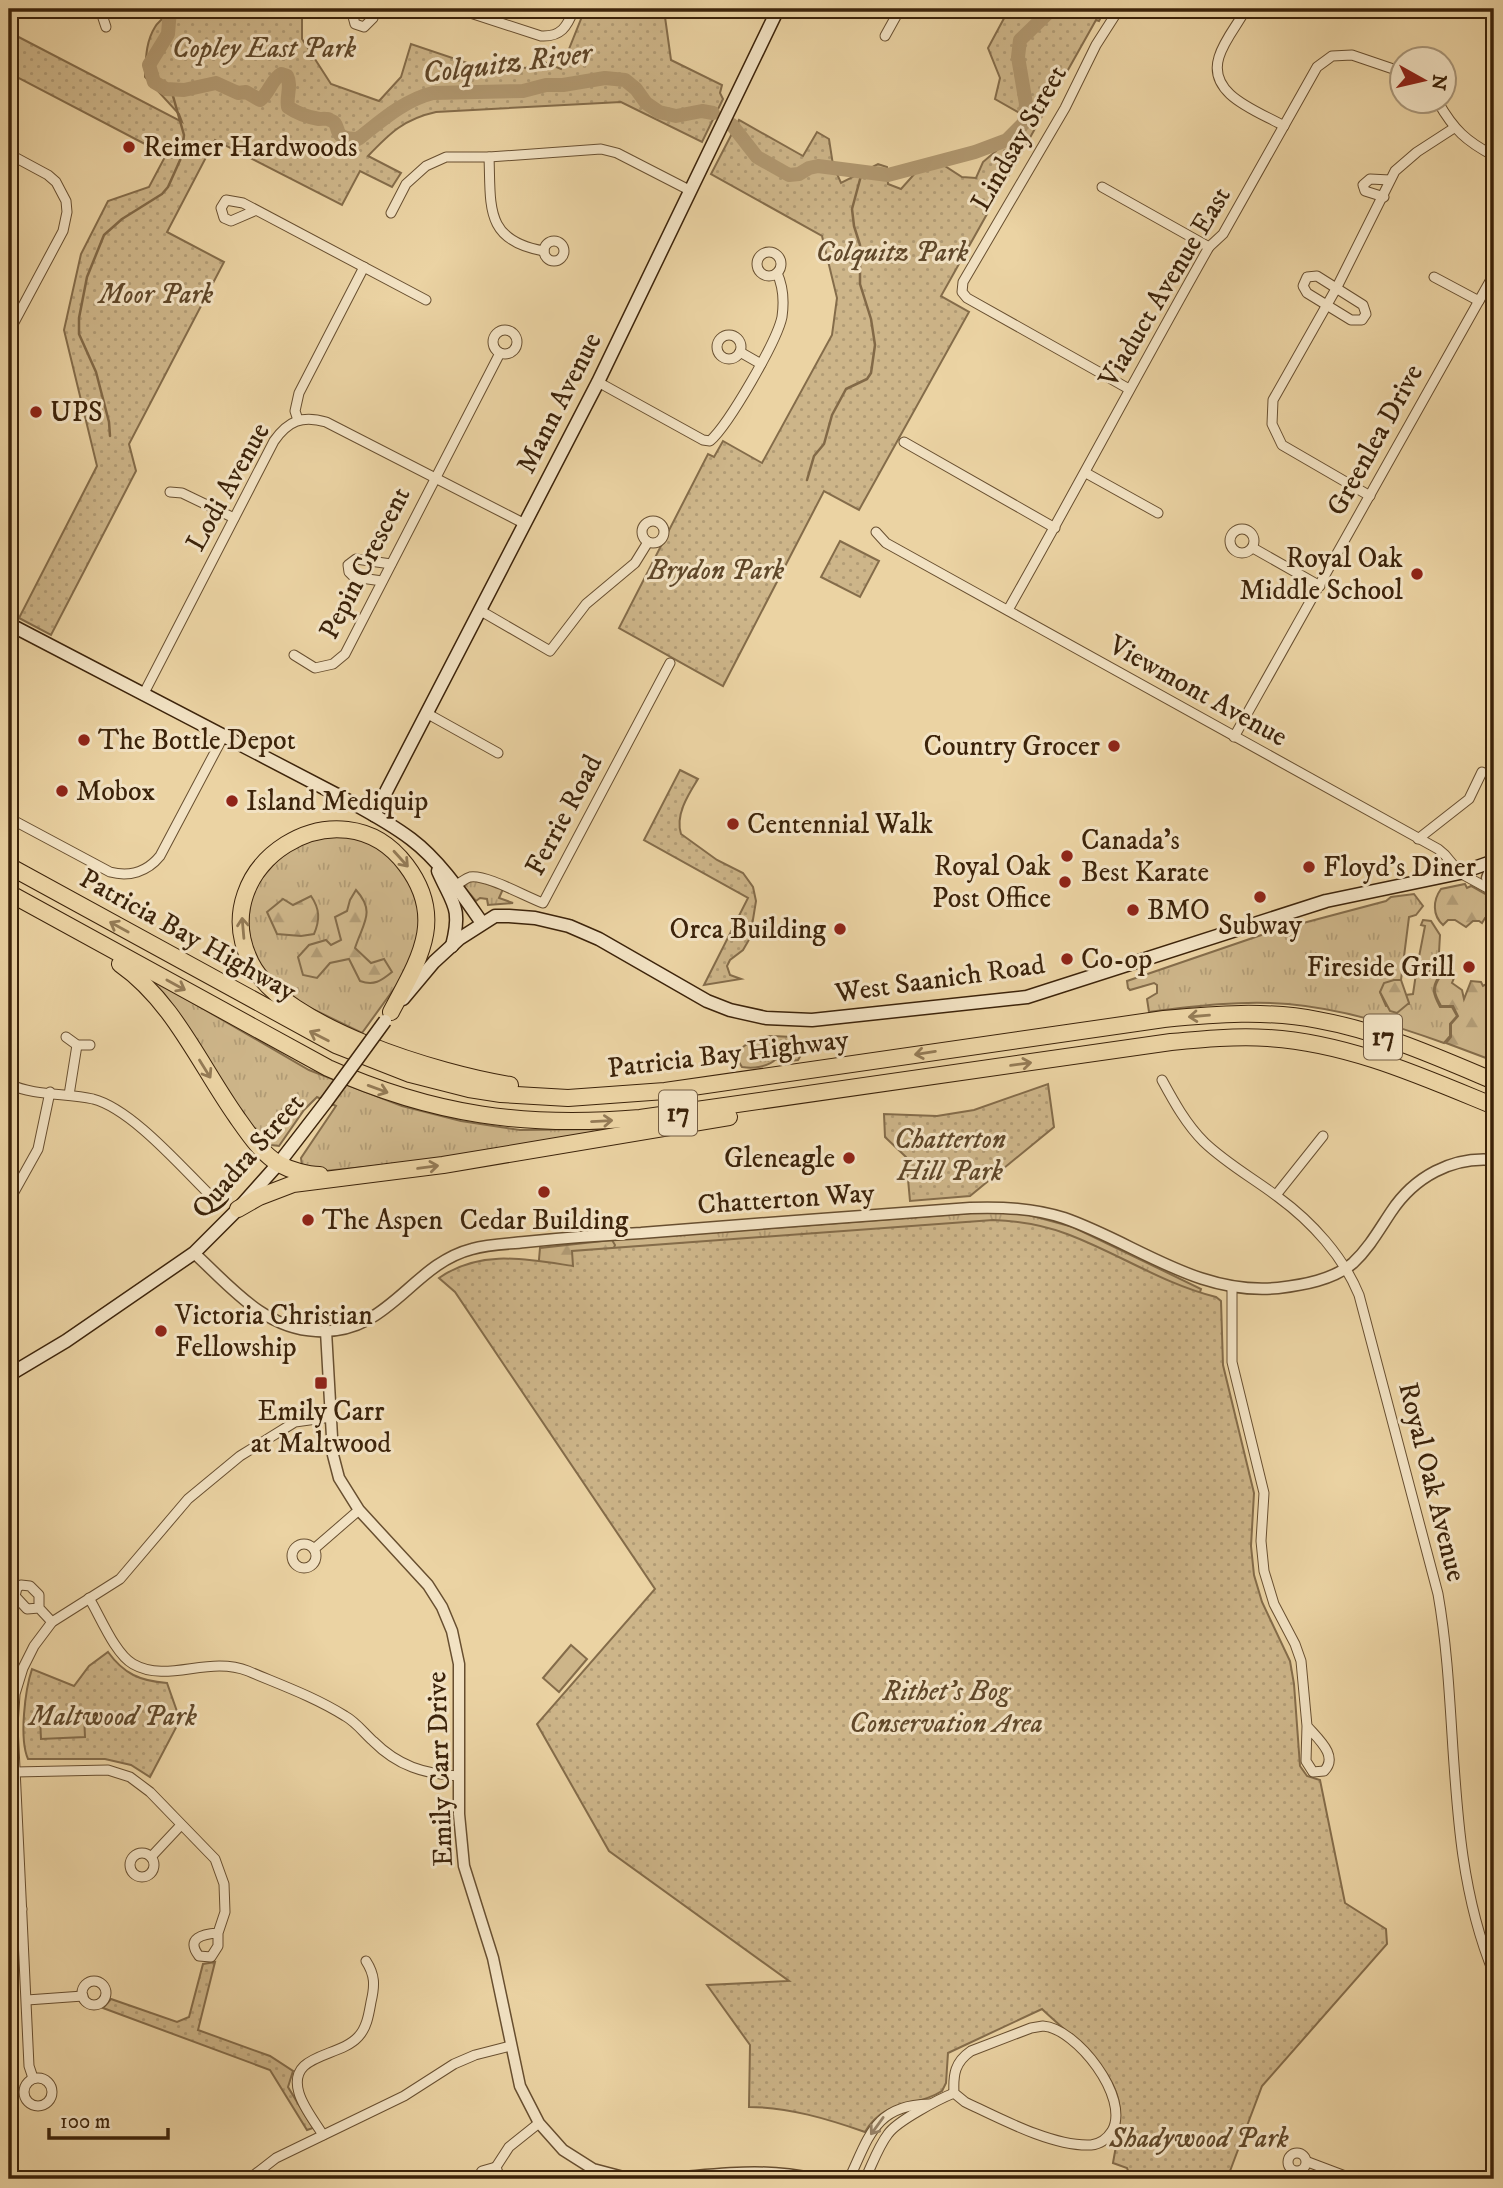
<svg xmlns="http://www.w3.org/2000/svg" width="1503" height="2188" font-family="'IM FELL DW Pica',serif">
<defs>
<pattern id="grass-tufts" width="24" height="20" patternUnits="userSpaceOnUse" patternTransform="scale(1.75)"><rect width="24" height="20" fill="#cdb589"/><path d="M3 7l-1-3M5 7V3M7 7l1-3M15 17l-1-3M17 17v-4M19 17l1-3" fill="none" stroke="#b19b75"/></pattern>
<pattern id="forest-firs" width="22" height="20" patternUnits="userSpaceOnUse" patternTransform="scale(1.75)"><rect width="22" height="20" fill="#cdb589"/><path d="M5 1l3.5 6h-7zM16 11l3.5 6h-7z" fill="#b19b75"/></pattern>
<pattern id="park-dots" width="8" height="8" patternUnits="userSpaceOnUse" patternTransform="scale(1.75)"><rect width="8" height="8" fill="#cdb589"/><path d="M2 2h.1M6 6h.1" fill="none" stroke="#b19b75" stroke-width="1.8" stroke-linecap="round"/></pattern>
</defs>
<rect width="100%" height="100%" fill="#ebd3a3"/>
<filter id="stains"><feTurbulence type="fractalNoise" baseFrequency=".00286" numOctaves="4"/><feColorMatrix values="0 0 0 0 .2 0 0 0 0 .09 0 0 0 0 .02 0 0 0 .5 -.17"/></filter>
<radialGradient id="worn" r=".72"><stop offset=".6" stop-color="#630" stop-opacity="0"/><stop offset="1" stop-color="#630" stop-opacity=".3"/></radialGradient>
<!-- grass -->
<g fill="url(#grass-tufts)" stroke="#846c4a" stroke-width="2">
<path d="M339,834L366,840L400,864L417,898L420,934L404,975L362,1033L294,1000L256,963L247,937L251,891L289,846Z"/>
<path d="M471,878L503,889L499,898L513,903L488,905L487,899L480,898L476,901L464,887Z"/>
<path d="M1414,894L1423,906L1416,915L1409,917L1401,980H1394L1380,992L1386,1006L1409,1004L1405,995L1413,994L1417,967H1420L1429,974L1443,972L1444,977L1439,976C1431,989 1433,994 1440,1007H1452L1457,1016L1450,1024V1036L1444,1043C1394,1025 1342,1009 1288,1004C1242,1000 1195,1006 1149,1012L1147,999L1157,993V985L1154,983L1130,990L1128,988L1127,981L1273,931L1386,901L1391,897Z"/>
<path d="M1423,920L1431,921L1440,935L1438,970L1429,971L1418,962L1425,926L1421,925Z"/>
<path d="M150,978L309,1070L402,1106L461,1121L520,1130L609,1129L608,1132L424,1161L325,1171L302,1166L301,1158L336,1106L317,1097L304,1110L279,1146L271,1145L262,1141L147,982Z"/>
<path d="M769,1036C784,1037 800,1033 804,1050L798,1060L782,1062L776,1059C768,1067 753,1069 742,1067L734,1054L747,1044Z"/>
<path d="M998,1211L1025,1214L1073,1227L1201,1289L1198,1298L612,1250V1240Z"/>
</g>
<!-- forest -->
<g fill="url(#forest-firs)" stroke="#846c4a" stroke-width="2">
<path d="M1465,884L1467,888L1471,886L1494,899V922L1492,918H1485L1482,923L1479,921H1473L1466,927L1455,920H1448L1443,925C1432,915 1433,900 1441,889Z"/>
<path d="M356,890C376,912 363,923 355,948L371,963L384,959L392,972C381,981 374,986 360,981L349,959L330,963L317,978L303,975L298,957L309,945L326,940L331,945L341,940L335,917L347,911L350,900Z"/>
<path d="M311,896C320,909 320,920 314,934L301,936L277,934L267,912L283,899L293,905Z"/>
<path d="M1440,977L1454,978L1452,983L1462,990L1464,999L1471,981L1481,982L1483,986L1494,980V1061L1446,1043L1451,1037V1024L1458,1016L1453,1006H1441C1434,993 1432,989 1440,977Z"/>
<path d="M1394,980H1401L1409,1003L1397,1013L1390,1011L1380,992L1384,983Z"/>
<path d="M612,1240L615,1245L613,1250L635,1258L538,1271L540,1248Z"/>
</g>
<!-- park -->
<g fill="url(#park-dots)" stroke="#846c4a" stroke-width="2">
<path d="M166,9H302V39L331,84L379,101L401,77L411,44L488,70L539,67L542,61L561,69L585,9H648L653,16L665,17L671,60L722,85L720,93L723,99L702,142L621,102L436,112C404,119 390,133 368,156L401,173L392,187L360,171L342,205L215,140L167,232L224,262L129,444L136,471L51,635L19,618L97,466L64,330L81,254L108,201L149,187L166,155L9,73V32L182,122L179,114L145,77C146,61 145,43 155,27C159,20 166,19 166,9Z"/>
<path d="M1009,9H1105L1099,21L1096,20L941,296L969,312L859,510L824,491L723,686L619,628L708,454L714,457L723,441L762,463L832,335L837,298L822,236L711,174L739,120L803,156L817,132L829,139L833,165L841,183L878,164L887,167L888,184L901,189L917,171L937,161L962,177L976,178L983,162L1032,120L995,99L1000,78L988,48Z"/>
<path d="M840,541L879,561L860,597L821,577Z"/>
<path d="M680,770L698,779C688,795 675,815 681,834L717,860L743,873L753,887L756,901L750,938L743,950L730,960L727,966L730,975L741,979L704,985L748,898L644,840Z"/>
<path d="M1048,1084L1054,1127L970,1196L910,1201L906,1157L885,1137L884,1114L937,1116L974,1110Z"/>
<path d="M993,1220C1019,1221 1043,1225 1067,1234C1118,1253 1163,1284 1216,1297L1221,1301L1223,1365L1254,1493L1251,1546L1254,1575L1262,1602L1290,1661L1294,1684L1300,1766L1307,1776L1320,1780L1345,1903L1386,1929L1387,1944L1262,2086L1227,2179H1131L1127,2168L1113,2163C1116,2144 1122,2123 1119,2104C1114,2067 1068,2034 1042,2009L948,2053L946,2083L942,2091C914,2109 885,2098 865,2132C828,2119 788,2107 749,2107L750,2045L707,1985L789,1981L609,1851L537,1724L655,1589L455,1292L439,1278C480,1249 526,1259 573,1266L572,1251Z"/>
<path d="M108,1652C124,1674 140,1681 167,1683L180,1720L150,1777L131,1765L105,1759H28C19,1739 25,1690 32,1669L74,1686L89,1666Z"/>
<path d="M215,1962L198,2030L270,2056L293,2071L288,2087L313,2128L307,2130L270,2070L103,2008L111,1999L177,2022L189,2017L203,1964Z"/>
</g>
<!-- pitch -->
<g fill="#cdb589" stroke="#846c4a" stroke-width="2">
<path d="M571,1645L587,1659L559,1692L543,1678Z"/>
<path d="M84,1715L85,1737L41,1739L40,1717Z"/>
</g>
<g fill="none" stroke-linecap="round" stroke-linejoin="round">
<!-- stream -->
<g stroke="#826947" stroke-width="2.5">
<path d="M110,436L109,422L96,372L79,334V318L87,277L104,235L122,219L162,194L168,187L181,158L184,135L171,89"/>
<path d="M807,480L814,456L824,444L832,415L846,389L867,379L871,373L875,345L871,319L860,284V245L854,226L852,209L862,172"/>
</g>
<!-- river -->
<g stroke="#b0976f" stroke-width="14">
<path d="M170,9L168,34L149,65L154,82L166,89L184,90L216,83L238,93L246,92L260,100C269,93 272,79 281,74L287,76C292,86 286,96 288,107C298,114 307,117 319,119C323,119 327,118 330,120C344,125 328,139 358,139C381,121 404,100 433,93L523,91L546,85H563L605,78L625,80L636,89L646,103L659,112L676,116L702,111L713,113"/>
<path d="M732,125L757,157L789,175L799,174L809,168L818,166L888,175L975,152L1007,140L1024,123L1026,104L1018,57L1020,40L1052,9"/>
</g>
<defs>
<g id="minor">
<path d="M100,9L106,27"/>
<path d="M351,9L355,24L364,27L373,18L376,9"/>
<path d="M458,9L541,36C561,37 567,27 574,9"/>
<path d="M1119,9L1096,45L1065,108L963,282L962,292L967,298L1129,389"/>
<path d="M1246,9C1238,24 1224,40 1219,57C1207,95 1258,111 1284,126"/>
<path d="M885,36L900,9"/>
<path d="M1438,102C1454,130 1466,141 1494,156"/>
<path d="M9,154L48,175L56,182L66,201L67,212L63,231L9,332"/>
<path d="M489,157C491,206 484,241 544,251"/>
<path d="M1102,187L1209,247"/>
<path d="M1384,197L1365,191L1363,185L1370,179L1390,180"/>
<path d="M254,211L231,221L224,218L221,208L226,200L243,203L426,300"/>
<path d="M391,213L406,184L426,166L446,157H489L601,149L617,153L691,191"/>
<circle cx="554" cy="251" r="10"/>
<circle cx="769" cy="264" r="12"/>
<path d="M1317,276L1363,305L1366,314L1362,320H1351L1307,293L1303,286L1307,277Z"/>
<path d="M1434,277L1479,301"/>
<circle cx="505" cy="342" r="12"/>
<circle cx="729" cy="347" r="12"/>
<path d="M740,352L761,364"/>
<path d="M598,382L703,440L710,441C729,424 777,341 782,317C784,303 783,286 777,273"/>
<path d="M298,420L295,411L299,393L364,267"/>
<path d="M904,442L1055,528"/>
<path d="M1086,473L1158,513"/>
<path d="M170,492L182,493L234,518"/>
<path d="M1370,496L1282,445L1272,424L1273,400L1337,287L1395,171L1417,152L1454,128"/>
<circle cx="653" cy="532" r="11"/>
<circle cx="1242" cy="541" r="12"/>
<path d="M876,532L886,543L1438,849L1445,855L1460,873L1493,891"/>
<path d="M1253,548L1320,586"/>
<path d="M382,581L354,577L349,572L348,565L356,559L391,564"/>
<path d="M1008,610C1076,490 1141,367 1209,247L1223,234L1317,67L1332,56L1352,55L1402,72"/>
<path d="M481,611L550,651L586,604L635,563L648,542"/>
<path d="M294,655L315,668L333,664L345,654L500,353"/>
<path d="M143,695L274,441C288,421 302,415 326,422L525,524"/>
<path d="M428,714L498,753"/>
<path d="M1234,737L1494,274"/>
<path d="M9,818L110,872C129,877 147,872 160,856L223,737"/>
<path d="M1418,839L1469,799L1482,772"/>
<path d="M456,885C460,883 466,878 470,877C486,874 526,897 543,903L670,663"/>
<path d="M66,1037L77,1045H90"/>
<path d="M1162,1080C1174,1102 1186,1124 1204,1142C1227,1164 1253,1178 1278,1197C1312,1222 1343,1256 1359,1295L1438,1594C1460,1719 1444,1855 1494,1974"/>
<path d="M9,1084C34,1096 66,1093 93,1099C132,1109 183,1169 212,1197"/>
<path d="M69,1095L77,1045"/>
<path d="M1276,1195L1323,1136"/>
<path d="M9,1201L38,1149L50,1092"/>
<path d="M1232,1288V1362L1264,1493L1261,1541L1264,1571L1274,1604L1295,1644L1301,1661L1307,1726L1306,1761L1313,1772L1324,1771C1339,1756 1318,1739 1307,1726"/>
<circle cx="304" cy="1556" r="12"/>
<path d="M314,1549L359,1510"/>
<path d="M89,1598C100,1616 115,1654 133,1664C168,1684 208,1655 248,1671C281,1685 315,1697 345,1716C356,1722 364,1733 373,1741C398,1766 424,1774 459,1776"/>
<path d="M39,1608L27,1609L15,1596L17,1588L21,1585L30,1586L39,1595V1608L52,1622"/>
<path d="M15,1772L108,1770L130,1777L150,1792L215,1859L224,1884L225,1912L218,1933V1946L211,1957L199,1956C185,1938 203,1934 218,1933"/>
<circle cx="142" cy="1865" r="12"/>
<path d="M151,1857L181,1825"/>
<path d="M9,1909H22"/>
<circle cx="94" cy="1993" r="12"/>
<path d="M27,2000L83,1996"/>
<path d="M1043,2026C1076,2028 1131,2098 1112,2131C1107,2139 1100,2144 1091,2145C1053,2147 999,2118 965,2102L954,2093C953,2074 955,2062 971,2051L1031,2028Z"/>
<circle cx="38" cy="2092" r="14"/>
<path d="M33,2078L29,2066L13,1726L15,1694L23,1668L34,1646L52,1622L120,1579L188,1499L240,1456L295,1422L331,1417"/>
<path d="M323,2135C315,2122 303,2107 299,2093C287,2053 339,2058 358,2037C367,2028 369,2013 371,2002C375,1985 375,1975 366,1961"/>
<circle cx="1297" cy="2162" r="9"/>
<path d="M1308,2162L1353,2179"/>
<path d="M496,2167L509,2147L539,2123"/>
<path d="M496,2167L500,2179"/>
<path d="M249,2179L276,2158L404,2096L454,2064L475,2055L510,2046"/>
<path d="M477,2179L482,2171L496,2167"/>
<path d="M849,2179C869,2137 875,2105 929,2104"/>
<path d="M865,2179C872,2165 878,2147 888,2134C897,2121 939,2099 954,2093"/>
</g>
<g id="tertiary">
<path d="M1492,891L1487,878L1493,862"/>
<path d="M194,1253C230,1286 264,1329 316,1331C390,1335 410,1265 472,1249C489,1244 507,1244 525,1242C564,1238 602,1235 641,1233C751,1224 860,1216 970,1208C1002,1207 1033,1208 1064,1218C1136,1243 1198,1296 1278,1288C1303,1285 1333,1280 1353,1263C1369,1248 1379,1230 1391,1212C1414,1177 1452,1156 1494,1160"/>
<path d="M326,1331L333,1455L339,1478L359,1510L428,1585L442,1607L452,1631L459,1664V1814L464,1866L493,1958L520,2086L539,2123L563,2150L593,2169L631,2179"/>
<path d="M654,2179C712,2176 758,2166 815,2179"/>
</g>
<g id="secondary">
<path d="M9,624L345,799C367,811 390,823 411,839C440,861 461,893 482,923"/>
<path d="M374,815L598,382L778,9"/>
<path d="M438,871C453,905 462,907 452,946"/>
<path d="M403,999L434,962L459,939L495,916H509L535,918L569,926L599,939L707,1001L730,1010L766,1018L812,1020L1027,997L1326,901L1460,873L1494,861"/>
<path d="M9,1375L66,1341L194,1253L238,1209L279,1163L326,1102"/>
</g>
<g id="motorway">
<path d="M9,866L336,1045L410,1074L469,1089L501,1094L568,1098L665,1091L1164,1019C1216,1014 1267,1010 1318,1020C1379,1031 1437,1057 1494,1081"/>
<path d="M9,893L328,1068C433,1115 526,1128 640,1118L1171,1042C1203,1039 1235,1036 1268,1038C1348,1043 1421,1076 1494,1106"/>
<path d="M120,964C173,1001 200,1065 236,1116C248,1133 261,1153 279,1164C290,1170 307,1175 320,1175"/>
<path d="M391,1012C418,961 447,919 406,865C341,778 202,865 251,963C284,1028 441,1074 510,1085"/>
<path d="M238,1209L259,1197L293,1184L443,1165L729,1117"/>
</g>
</defs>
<!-- minor casing -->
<use href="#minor" stroke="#684f30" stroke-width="11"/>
<!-- tertiary casing -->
<use href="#tertiary" stroke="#684f30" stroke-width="13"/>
<!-- secondary casing -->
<use href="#secondary" stroke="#3c230a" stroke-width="15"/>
<!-- motorway casing -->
<use href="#motorway" stroke="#3c230a" stroke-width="18"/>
<!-- minor -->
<use href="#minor" stroke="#f2e2c3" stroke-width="9"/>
<!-- tertiary -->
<use href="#tertiary" stroke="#f2e2c3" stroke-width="10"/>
<!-- secondary -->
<use href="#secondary" stroke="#f2e2c3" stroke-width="12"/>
<!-- motorway -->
<use href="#motorway" stroke="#ebd3a3" stroke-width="16"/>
<defs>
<path id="secondary-bridge" d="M326,1102L385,1021"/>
</defs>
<!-- secondary-bridge casing -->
<use href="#secondary-bridge" stroke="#3c230a" stroke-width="15" stroke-linecap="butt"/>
<!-- secondary-bridge -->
<use href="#secondary-bridge" stroke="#f2e2c3" stroke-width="12"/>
</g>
<!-- one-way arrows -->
<defs><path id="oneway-shaft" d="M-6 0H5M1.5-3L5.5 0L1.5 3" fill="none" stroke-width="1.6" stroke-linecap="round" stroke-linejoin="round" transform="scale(1.75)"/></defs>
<g stroke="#947b56">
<use href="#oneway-shaft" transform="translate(401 859) rotate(48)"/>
<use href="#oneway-shaft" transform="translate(119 927) rotate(-151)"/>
<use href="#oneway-shaft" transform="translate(243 928) rotate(-95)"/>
<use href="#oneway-shaft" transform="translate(176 985) rotate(29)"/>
<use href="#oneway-shaft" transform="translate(1199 1016) rotate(175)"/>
<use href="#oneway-shaft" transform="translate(319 1036) rotate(-153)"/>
<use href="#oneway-shaft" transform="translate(925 1053) rotate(171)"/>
<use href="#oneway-shaft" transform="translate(1021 1064) rotate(-8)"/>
<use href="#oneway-shaft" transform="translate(205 1069) rotate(58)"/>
<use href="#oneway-shaft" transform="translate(378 1089) rotate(20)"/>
<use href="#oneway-shaft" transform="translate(602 1121) rotate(-3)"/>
<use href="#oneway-shaft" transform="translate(428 1167) rotate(-8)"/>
</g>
<use stroke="#978266" href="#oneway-shaft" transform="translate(877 2126) rotate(126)"/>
<!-- markers -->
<g fill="#8f2418" stroke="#f2e2c3" stroke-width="2.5">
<circle cx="129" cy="147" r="7"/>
<circle cx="36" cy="412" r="7"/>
<circle cx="1417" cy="574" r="7"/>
<circle cx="84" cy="740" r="7"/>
<circle cx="1114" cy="746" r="7"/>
<circle cx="62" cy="791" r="7"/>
<circle cx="232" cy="801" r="7"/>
<circle cx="733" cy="824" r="7"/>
<circle cx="1067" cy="856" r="7"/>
<circle cx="1309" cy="867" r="7"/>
<circle cx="1065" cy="882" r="7"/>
<circle cx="1260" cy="897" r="7"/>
<circle cx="1133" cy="910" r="7"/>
<circle cx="840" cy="929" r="7"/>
<circle cx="1067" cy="959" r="7"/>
<circle cx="1469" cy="967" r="7"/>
<circle cx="849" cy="1158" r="7"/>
<circle cx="544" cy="1192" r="7"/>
<circle cx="308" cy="1220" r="7"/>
<circle cx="161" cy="1331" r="7"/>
<rect x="314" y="1376" width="14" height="14" rx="3.5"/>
</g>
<g text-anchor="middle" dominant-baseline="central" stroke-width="6" stroke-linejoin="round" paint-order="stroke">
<!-- shield labels -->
<g fill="#f2e2c3" stroke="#735c42" stroke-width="2">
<rect x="1364" y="1014.5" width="38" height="45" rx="5"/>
<rect x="659" y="1090.5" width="38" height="45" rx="5"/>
</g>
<g font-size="26" font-weight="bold" fill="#3c230a">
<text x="1383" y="1037">17</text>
<text x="678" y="1113">17</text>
</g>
<!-- park labels -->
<g font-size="28" font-style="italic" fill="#60482a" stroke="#f2e2c3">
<text x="264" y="48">Copley East Park</text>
<text x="892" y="252">Colquitz Park</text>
<text x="156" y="294">Moor Park</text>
<text x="716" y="570">Brydon Park</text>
<text x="950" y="1139">Chatterton<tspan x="950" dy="32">Hill Park</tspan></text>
<text x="946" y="1691">Rithet's Bog<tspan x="946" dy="32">Conservation Area</tspan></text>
<text x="113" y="1716">Maltwood Park</text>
<text x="1199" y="2138">Shadywood Park</text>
</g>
<!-- street labels -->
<g font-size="28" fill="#3c230a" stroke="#f2e2c3">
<text transform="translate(1019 138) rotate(-60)">Lindsay Street</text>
<text transform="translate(1165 287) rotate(-59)">Viaduct Avenue East</text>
<text transform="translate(559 403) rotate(-63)">Mann Avenue</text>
<text transform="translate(1375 440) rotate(-61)">Greenlea Drive</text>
<text transform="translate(228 487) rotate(-61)">Lodi Avenue</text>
<text transform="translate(365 563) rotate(-63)">Pepin Crescent</text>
<text transform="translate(1198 691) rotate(29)">Viewmont Avenue</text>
<text transform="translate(564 815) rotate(-62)">Ferrie Road</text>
<text transform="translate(188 935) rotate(29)">Patricia Bay Highway</text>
<text transform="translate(940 979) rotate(-8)">West Saanich Road</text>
<text transform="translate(728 1054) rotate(-7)">Patricia Bay Highway</text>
<text transform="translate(248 1156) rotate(-49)">Quadra Street</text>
<text transform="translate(786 1199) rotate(-4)">Chatterton Way</text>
<text transform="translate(1432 1482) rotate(76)">Royal Oak Avenue</text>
<text transform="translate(440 1769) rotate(-92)">Emily Carr Drive</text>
</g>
<!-- poi labels -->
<g font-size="28" fill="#3c230a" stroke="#f2e2c3" text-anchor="start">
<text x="143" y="147">Reimer Hardwoods</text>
<text x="50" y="412">UPS</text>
<text x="1403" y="558" text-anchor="end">Royal Oak<tspan x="1403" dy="32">Middle School</tspan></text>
<text x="98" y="740">The Bottle Depot</text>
<text x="1100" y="746" text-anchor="end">Country Grocer</text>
<text x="76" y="791">Mobox</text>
<text x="246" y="801">Island Mediquip</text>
<text x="747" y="824">Centennial Walk</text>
<text x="1081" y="840">Canada's<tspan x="1081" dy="32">Best Karate</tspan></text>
<text x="1051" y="866" text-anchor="end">Royal Oak<tspan x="1051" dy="32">Post Office</tspan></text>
<text x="1323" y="867">Floyd's Diner</text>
<text x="1147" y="910">BMO</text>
<text x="1260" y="925" text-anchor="middle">Subway</text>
<text x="826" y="929" text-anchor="end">Orca Building</text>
<text x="1081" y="959">Co-op</text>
<text x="1455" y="967" text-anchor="end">Fireside Grill</text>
<text x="835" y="1158" text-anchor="end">Gleneagle</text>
<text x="322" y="1220">The Aspen</text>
<text x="544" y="1220" text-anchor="middle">Cedar Building</text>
<text x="175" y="1315">Victoria Christian<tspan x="175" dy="32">Fellowship</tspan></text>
<text x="321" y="1411" text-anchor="middle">Emily Carr<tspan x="321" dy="32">at Maltwood</tspan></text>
</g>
<!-- water labels -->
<g font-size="30" font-style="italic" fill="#5f4628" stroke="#f2e2c3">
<text transform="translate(507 64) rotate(-7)">Colquitz River</text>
</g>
</g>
<!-- margin -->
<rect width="1503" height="2188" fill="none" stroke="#ebd3a3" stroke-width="35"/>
<rect x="10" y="10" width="1482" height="2167" fill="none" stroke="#3c230a" stroke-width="3.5"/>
<rect x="18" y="18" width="1468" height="2153" fill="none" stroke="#3c230a" stroke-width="2"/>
<!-- north arrow -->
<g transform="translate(1423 80) rotate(98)"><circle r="33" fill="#f2e2c3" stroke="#a99679" stroke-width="2"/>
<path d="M0-5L12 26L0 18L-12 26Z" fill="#8f2418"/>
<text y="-10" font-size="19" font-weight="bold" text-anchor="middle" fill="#3c230a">N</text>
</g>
<!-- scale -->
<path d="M49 2128v10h119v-10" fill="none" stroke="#3c230a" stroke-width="3.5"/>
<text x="60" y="2128" font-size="21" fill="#3c230a" stroke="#f2e2c3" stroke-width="5" paint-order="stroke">100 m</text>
<rect width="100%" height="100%" filter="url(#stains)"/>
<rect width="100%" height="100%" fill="url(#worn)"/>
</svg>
